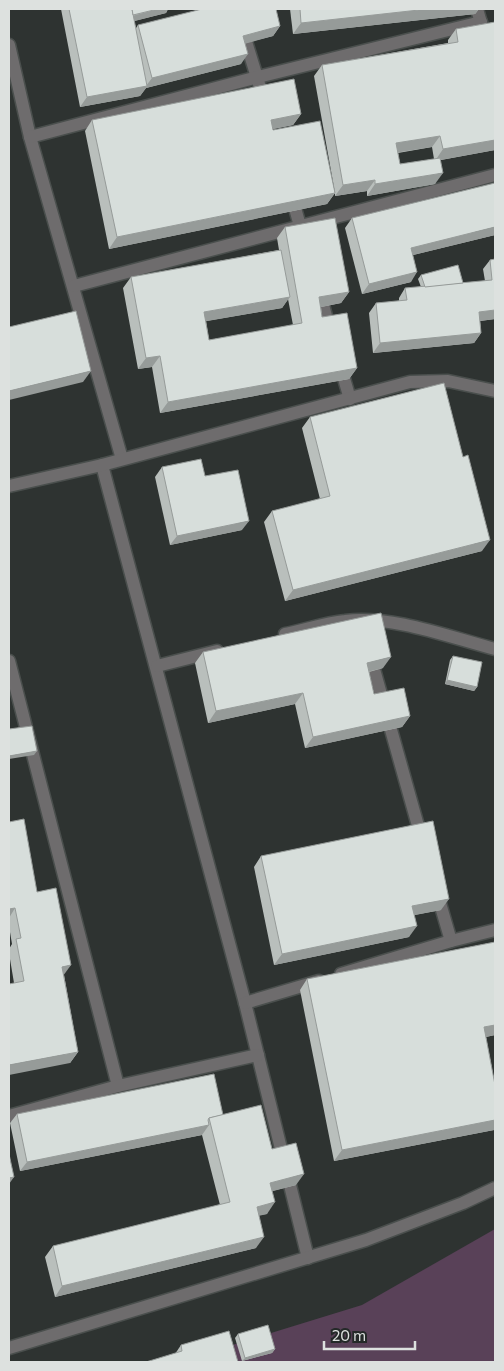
<svg xmlns="http://www.w3.org/2000/svg" width="504" height="1371" font-family="Commissioner,sans-serif">
<rect width="100%" height="100%" fill="#2e3331"/>
<!-- park -->
<path fill="#594158" d="M495,1229V1362H202L200,1355L362,1305Z"/>
<g fill="none" stroke-linecap="round" stroke-linejoin="round">
<defs>
<g id="minor">
<path d="M236,9L259,84"/>
<path d="M477,9L483,30"/>
<path d="M9,45L30,137L122,459"/>
<path d="M30,137L258,77L481,22"/>
<path d="M291,194L302,233"/>
<path d="M74,286L495,175"/>
<path d="M319,290L330,331"/>
<path d="M340,365L350,399"/>
<path d="M102,465L245,1003L308,1258"/>
<path d="M9,486L102,465L410,382L448,381L495,391"/>
<path d="M285,634C305,630 325,623 345,621C392,615 449,637 495,649"/>
<path d="M370,655L422,840"/>
<path d="M9,661L118,1086"/>
<path d="M157,666L217,651"/>
<path d="M451,941L495,930"/>
<path d="M341,974L451,941L437,893"/>
<path d="M245,1003L319,981"/>
<path d="M9,1116L118,1086L258,1055"/>
<path d="M9,1348L366,1240L463,1203L495,1188"/>
</g>
</defs>
<!-- minor casing -->
<use href="#minor" stroke="#4a4f4d" stroke-width="15"/>
<!-- minor -->
<use href="#minor" stroke="#6e6c6d" stroke-width="12"/>
</g>
<!-- wall -->
<g fill="#b9bfbc" fill-rule="evenodd">
<path d="M61,9H168L166,13L134,21L136,28L138,25L280,26L273,36L245,43L241,64L146,88L140,96L80,107Z"/>
<path d="M290,9H479L475,14L293,34Z"/>
<path d="M495,22V150L441,160L435,184L367,196V191L335,196V193L327,204L109,249L85,131L92,120L301,114L293,125L273,129V130L335,193L314,76L322,65L448,43V40L456,29ZM432,147L434,159L400,164L398,153Z"/>
<path d="M352,218L495,235L413,255L411,282L362,294L345,228Z"/>
<path d="M285,227L349,292L341,303L321,307L322,317L357,368L349,379L160,413L152,367L138,369L123,288L131,277L279,250L277,238ZM288,299L293,325L209,340L206,321L282,308Z"/>
<path d="M495,259V319L480,321L481,333L474,343L373,353L369,313L376,303L399,301V298L405,288L421,287L418,279L421,275L463,283L485,281L483,269L490,260Z"/>
<path d="M310,417L482,551L285,601L264,522L272,511L320,499L302,428Z"/>
<path d="M162,467L205,476L242,530L170,545L155,477Z"/>
<path d="M203,652L383,668L369,672L374,694L410,716L402,727L305,748L295,704L208,723L195,663Z"/>
<path d="M453,656L477,687L474,691L445,684L450,660Z"/>
<path d="M9,822L37,892L64,975L78,1052L70,1063L14,983L9,953V949L12,944L9,926Z"/>
<path d="M261,856L441,910L414,915L409,937L274,965L254,867Z"/>
<path d="M495,942V1035L486,1037L495,1085V1128L494,1130L334,1161L300,990L307,979Z"/>
<path d="M17,1114L223,1115L272,1149L296,1185L272,1191L267,1214L259,1215L256,1248L55,1297L45,1257L53,1246L220,1205L202,1135L20,1171L10,1123Z"/>
<path d="M238,1334L275,1349L272,1353L242,1361L235,1338Z"/>
<path d="M181,1345L238,1362L175,1354Z"/>
</g>
<!-- shaded-wall -->
<g fill="#969b99">
<path d="M158,9H168L166,13L127,23L132,16Z"/>
<path d="M428,9H479L475,14L293,34L301,23Z"/>
<path d="M280,26L273,36L237,46L243,36Z"/>
<path d="M248,54L241,64L146,88L140,96L80,107L87,97L146,86L152,78Z"/>
<path d="M301,114L293,125L263,131L271,120Z"/>
<path d="M440,136L432,147L388,154L396,143Z"/>
<path d="M495,140V150L435,161L443,149Z"/>
<path d="M443,173L435,184L367,196L375,184Z"/>
<path d="M375,180L367,191L335,196L343,185Z"/>
<path d="M335,193L327,204L109,249L117,237Z"/>
<path d="M495,227V235L405,257L411,248Z"/>
<path d="M417,272L411,282L362,294L369,284Z"/>
<path d="M349,292L341,303L311,309L319,297Z"/>
<path d="M290,297L282,308L196,323L204,312Z"/>
<path d="M495,310V319L472,322L479,312Z"/>
<path d="M481,333L474,343L373,353L380,343Z"/>
<path d="M160,356L152,367L138,369L146,358Z"/>
<path d="M357,368L349,379L160,413L168,402Z"/>
<path d="M91,371L83,382L9,400V391Z"/>
<path d="M249,521L242,530L170,545L177,536Z"/>
<path d="M490,540L482,551L285,601L293,590Z"/>
<path d="M391,657L383,668L359,674L367,663Z"/>
<path d="M447,680L477,687L474,691L445,684Z"/>
<path d="M303,693L295,704L208,723L216,711Z"/>
<path d="M410,716L402,727L305,748L313,737Z"/>
<path d="M37,751L34,755L9,759V756Z"/>
<path d="M449,899L441,910L405,917L412,906Z"/>
<path d="M15,908L9,918V909Z"/>
<path d="M417,926L409,937L274,965L282,954Z"/>
<path d="M71,965L63,976L62,967Z"/>
<path d="M495,1025V1035L476,1039L484,1027Z"/>
<path d="M78,1052L70,1063L9,1075V1065Z"/>
<path d="M495,1120V1128L494,1130L334,1161L342,1150Z"/>
<path d="M209,1125L202,1135L20,1171L27,1162Z"/>
<path d="M304,1174L296,1185L262,1194L270,1183Z"/>
<path d="M14,1177L9,1184V1178Z"/>
<path d="M275,1202L267,1214L249,1218L257,1207Z"/>
<path d="M264,1237L256,1248L55,1297L62,1286Z"/>
<path d="M275,1349L272,1353L242,1361L245,1358Z"/>
</g>
<!-- building -->
<g fill="#d7dedb" stroke="#969b99">
<path d="M69,9H132L147,86L87,97Z"/>
<path d="M132,9H158L133,15Z"/>
<path d="M202,9H276L280,26L243,36L248,54L152,78L138,25Z"/>
<path d="M300,9H428L301,23Z"/>
<path d="M495,22V140L443,149L440,136L396,143L400,164L440,158L443,173L375,184V180L343,185L322,65L458,42L456,29Z"/>
<path d="M294,79L301,114L271,120L273,130L320,121L335,193L117,237L92,120Z"/>
<path d="M495,183V227L411,248L417,272L369,284L352,218Z"/>
<path d="M335,218L349,292L319,297L322,317L347,313L357,368L168,402L160,356L146,358L131,277L281,250L290,297L204,312L209,340L302,323L285,227Z"/>
<path d="M495,259V310L479,312L481,333L380,343L376,303L407,300L405,288L492,280L490,260Z"/>
<path d="M458,265L463,283L425,287L421,275Z"/>
<path d="M76,311L91,371L9,391V327Z"/>
<path d="M444,383L463,457L468,455L490,540L293,590L272,511L330,496L310,417Z"/>
<path d="M201,459L205,476L238,470L249,521L177,536L162,467Z"/>
<path d="M381,613L391,657L367,663L374,694L404,688L410,716L313,737L303,693L216,711L203,652Z"/>
<path d="M453,656L482,662L477,687L447,680Z"/>
<path d="M32,726L37,751L9,756V729Z"/>
<path d="M24,819L37,892L56,888L71,965L62,967L78,1052L9,1065V984L24,981L16,939L21,938L15,908L9,909V822Z"/>
<path d="M433,821L449,899L412,906L417,926L282,954L261,856Z"/>
<path d="M495,942V1025L484,1027L495,1085V1120L342,1150L307,979Z"/>
<path d="M214,1074L223,1115L209,1118L208,1120L209,1125L27,1162L17,1114Z"/>
<path d="M261,1105L272,1149L296,1143L304,1174L270,1183L275,1202L257,1207L264,1237L62,1286L53,1246L230,1202L209,1118Z"/>
<path d="M9,1154L14,1177L9,1178Z"/>
<path d="M268,1325L275,1349L245,1358L238,1334Z"/>
<path d="M229,1331L238,1362H146L182,1351L181,1345Z"/>
</g>
<!-- border -->
<rect width="504" height="1371" fill="none" stroke="#dde1df" stroke-width="20"/>
<!-- scale -->
<path d="M324 1341v8h91v-8" fill="none" stroke="#dde1df" stroke-width="2.5"/>
<text x="332" y="1341" font-size="15" fill="#dde1df" stroke="#242928" stroke-width="4" paint-order="stroke">20 m</text>
</svg>
